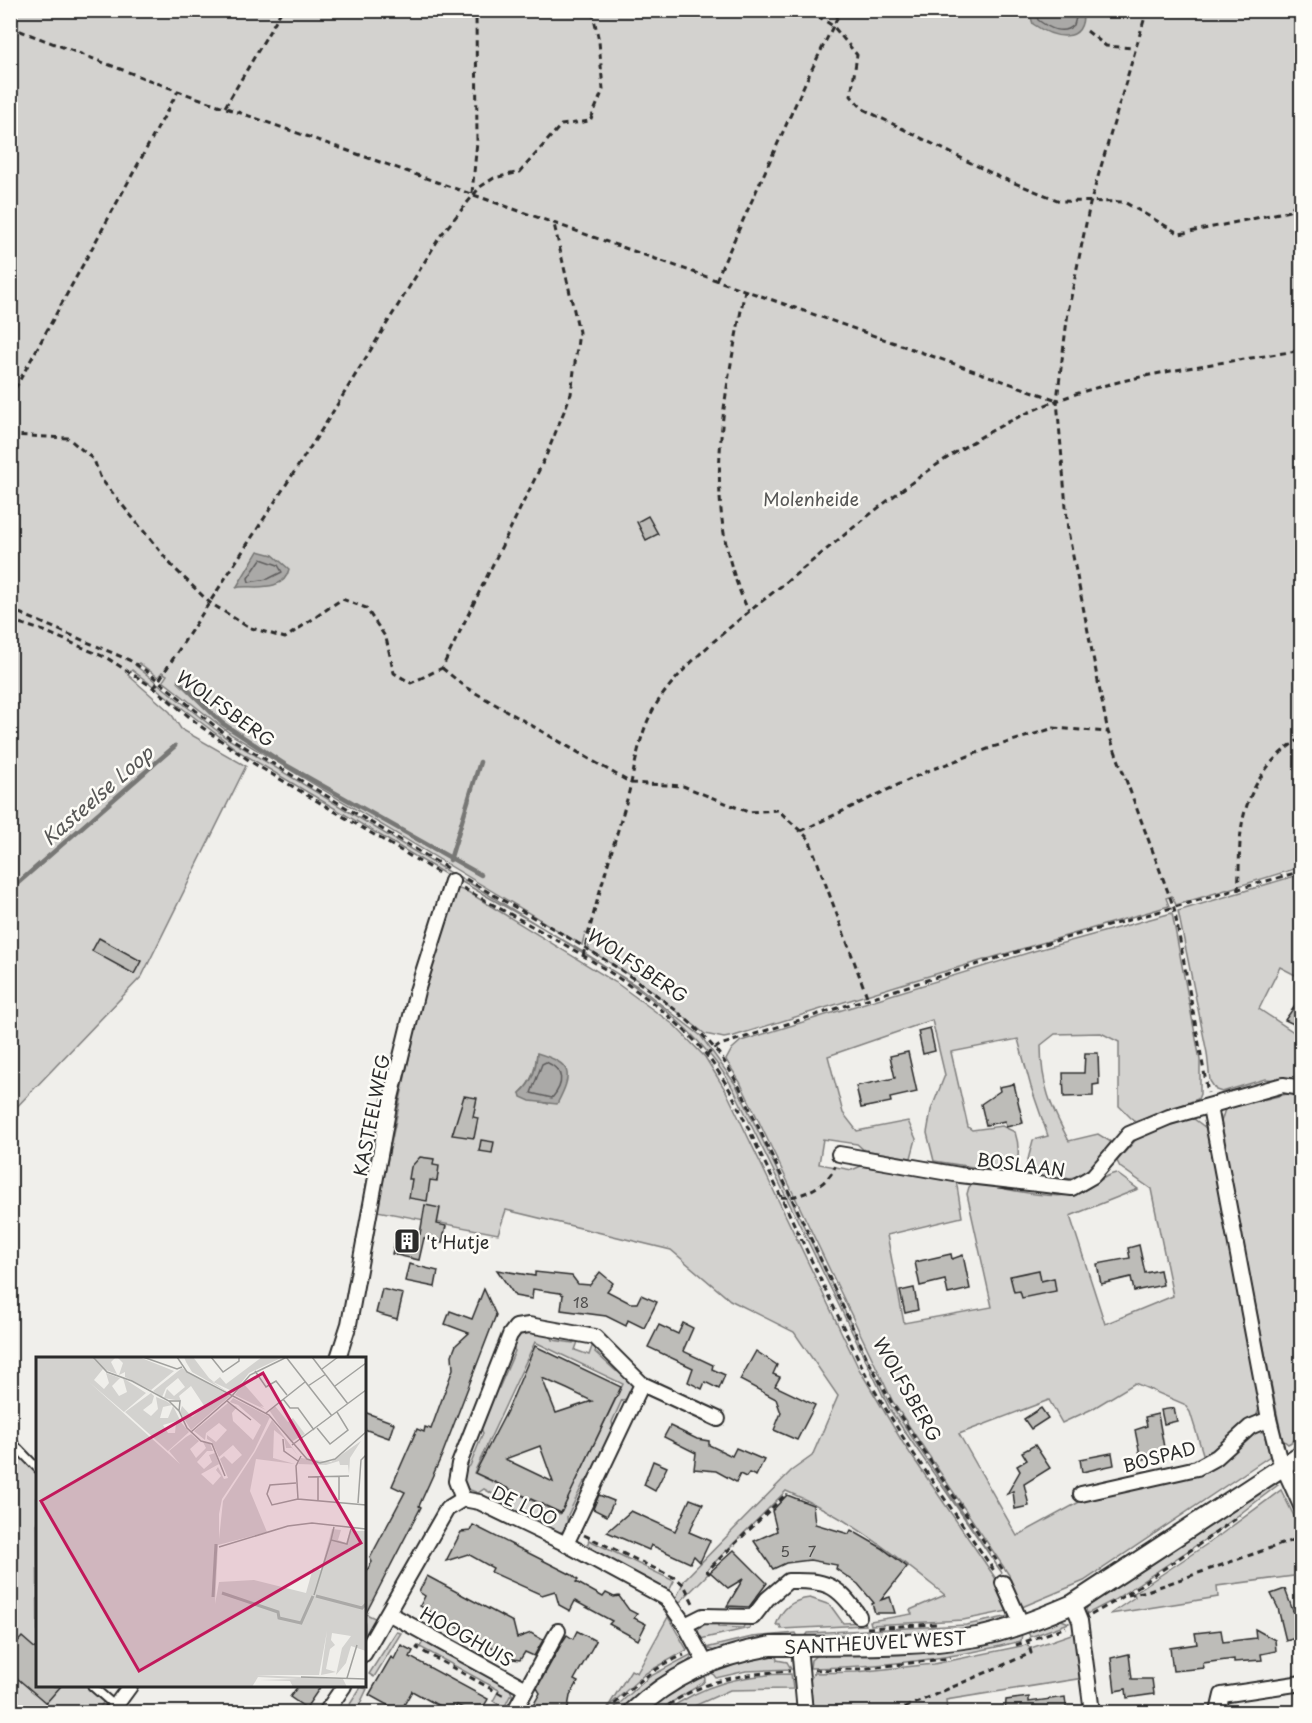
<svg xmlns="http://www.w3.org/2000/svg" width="1312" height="1723" font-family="'Playpen Sans',sans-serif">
<rect width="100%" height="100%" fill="#f0efeb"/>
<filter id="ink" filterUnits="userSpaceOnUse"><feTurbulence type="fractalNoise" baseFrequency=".0167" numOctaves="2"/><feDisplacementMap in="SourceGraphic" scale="12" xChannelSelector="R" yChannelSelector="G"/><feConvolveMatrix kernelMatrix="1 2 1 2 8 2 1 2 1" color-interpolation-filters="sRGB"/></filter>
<g filter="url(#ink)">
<!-- green -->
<g fill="#d3d2cf" stroke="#7f7e7d" stroke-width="1.5" fill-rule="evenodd">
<path d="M10,11H1301V867L1176,905L1172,896L1166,898L1169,906L915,980L734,1036L724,1038L705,1034L642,983L588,949L591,936L585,933L582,945L232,735L163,681L167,675L162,672L158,677L139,663L136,666L225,737L452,874L450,877L240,752L132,670L128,675L170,712L181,729L246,766L142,976L11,1113Z"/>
<path d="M1301,874V978L1280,967L1259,1009L1301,1037V1081L1265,1079L1222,1092L1216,1090L1210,1081L1207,1053L1178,911Z"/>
<path d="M458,876L639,987L701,1036L736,1085L888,1401L1002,1573L890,1410L735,1092C684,996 549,934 457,879Z"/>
<path d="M456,888L468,892L615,982L674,1025L705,1057L726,1091L859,1369L903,1443L994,1576L1005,1596L1008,1611L963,1620L871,1625L870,1621L912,1614L910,1610L945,1595C892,1553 849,1517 786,1491L706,1571L708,1574L680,1602L676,1598L685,1579L791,1471L812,1456L838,1396L794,1332L730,1300L671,1250L506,1210L498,1234L377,1211L422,995ZM537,1053L548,1104L520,1093C533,1081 535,1069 537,1053Z"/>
<path d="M1172,913L1200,1060V1094L1198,1099L1135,1122L1119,1106V1042L1101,1033L1055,1034L1041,1045C1041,1085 1051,1107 1069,1141L1098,1134L1111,1142C1085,1180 1074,1183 1029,1176L1025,1171L1033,1140L1048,1136L1031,1087L1018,1039L951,1052L968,1127L972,1130L1002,1126L1015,1132C1019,1144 1021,1164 1011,1173L934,1161L927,1133L931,1110L945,1075L932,1020L828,1056L843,1113L857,1131L908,1121L916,1139L911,1158L864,1150L857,1144L823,1139L819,1164L852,1170L861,1166L956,1180L962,1217L887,1235L904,1323L992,1307L967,1194L969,1187L975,1183C1004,1188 1047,1200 1075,1194C1091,1191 1100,1176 1116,1173L1138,1189L1070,1216L1105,1324L1173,1296L1151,1189L1120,1167L1117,1161L1140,1135L1189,1119H1194L1206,1128L1260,1406L1256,1417L1204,1457L1190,1412L1184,1404L1135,1383L1092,1409L1062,1423L1049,1400L959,1434L1017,1536L1081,1501L1193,1476L1217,1465L1258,1430L1264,1433L1270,1456L1084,1581L1022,1607L1011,1587L1009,1575L893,1402L740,1082L726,1060L732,1049L741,1041L1034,951Z"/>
<path d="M1287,1094H1301V1161L1294,1162L1302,1229V1436L1288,1444L1282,1439L1220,1125L1225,1109Z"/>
<path d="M522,1332L551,1335L553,1340L573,1343L579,1339L575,1350L589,1355L593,1344L597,1347L595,1352L616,1371L625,1373L633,1385L628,1399L622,1400L612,1422L614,1431L592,1478L584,1482L567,1517L568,1529L559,1533L541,1525L539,1519L525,1511L518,1512L499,1502L498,1497L484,1489L478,1493L468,1489L462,1477L463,1468L470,1466L483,1433L480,1426L494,1388H499L515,1351L511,1344L514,1337ZM535,1342L623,1384L560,1514L474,1473Z"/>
<path d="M10,1433L37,1461L38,1686H97L108,1695L97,1712H11Z"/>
<path d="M1273,1483L1278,1485L1216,1532L1114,1600L1087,1614L1086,1609L1091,1602Z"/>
<path d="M1281,1490L1301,1530V1575L1217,1586L1218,1597L1110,1614L1135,1597L1134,1593L1216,1538Z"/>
<path d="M589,1540L674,1581L668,1593L586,1549Z"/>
<path d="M810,1598L830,1605L843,1623L865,1622L866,1625L781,1629L780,1625H776C782,1608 792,1600 810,1598Z"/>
<path d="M364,1613L377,1619L367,1636L365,1634Z"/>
<path d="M1010,1616L1007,1623L940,1634L804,1639L808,1633L966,1625Z"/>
<path d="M668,1617L687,1650L646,1673L608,1707L631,1670L637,1673Z"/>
<path d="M1059,1619L1069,1623L1030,1637L1028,1631Z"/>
<path d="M707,1622H718V1627L743,1628L745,1623L750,1624V1628L700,1639L698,1630Z"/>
<path d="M396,1632L401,1633L374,1677L369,1674Z"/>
<path d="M1077,1632L1083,1678L946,1700L947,1712H811L810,1680L814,1673L856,1672L934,1664L1026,1645L1031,1648Z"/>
<path d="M796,1633L798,1637L717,1652L706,1648L752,1637Z"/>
<path d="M1022,1633L1021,1641C952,1659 880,1667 810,1668L811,1660L818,1654Z"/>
<path d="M424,1640L504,1684L510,1689L513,1697L510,1696L504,1708L493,1701L499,1690L420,1647Z"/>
<path d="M692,1654C690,1669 637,1699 623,1712H610L649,1677Z"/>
<path d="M776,1655L777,1660L787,1662L791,1669L746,1671L716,1678L710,1670L756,1657Z"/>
<path d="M704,1672L705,1680L703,1683L656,1712H643L667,1692Z"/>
<path d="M791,1674L793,1689L730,1690L681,1712H665C703,1684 744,1674 791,1674Z"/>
<path d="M361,1687L367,1689L356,1712H345Z"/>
</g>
<!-- water -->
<g fill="#aaa9a7" stroke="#777775" stroke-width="1.5">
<path d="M1029,11H1083C1085,46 1053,38 1033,24Z"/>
<path d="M258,551L273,555L289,569C284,596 244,583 236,588Z"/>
<path d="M537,1053C573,1064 573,1073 557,1104L530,1101L521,1097L520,1093C533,1082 536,1069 537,1053Z"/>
</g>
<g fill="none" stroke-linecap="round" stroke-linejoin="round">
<!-- shore -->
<g stroke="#5e5d5d" stroke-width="1.5">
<path d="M1035,10L1038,20C1049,28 1062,36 1074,25L1078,10"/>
<path d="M261,559L278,565L282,572L268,579L249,582L248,578Z"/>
<path d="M546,1062C565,1070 564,1084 552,1098L531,1093L542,1064Z"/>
</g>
<!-- stream -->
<g stroke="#777775" stroke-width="4.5">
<path d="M179,681L222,723L284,764L481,875"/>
<path d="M450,860L480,762"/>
<path d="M10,890L175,746"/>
</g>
</g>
<!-- building -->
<g fill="#bdbcb8" stroke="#2b2b2b" stroke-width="1.5" fill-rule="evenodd">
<path d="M648,516L658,534L646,540L637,522Z"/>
<path d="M99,938L141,961L134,974L92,951Z"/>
<path d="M1302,996V1028L1285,1020Z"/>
<path d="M930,1028L935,1051L923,1054L918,1031Z"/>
<path d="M908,1052L917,1092L890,1098L891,1102L861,1108L856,1086L895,1078L890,1056Z"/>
<path d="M1085,1053H1098L1099,1084L1093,1085V1096L1064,1097L1063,1073H1084Z"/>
<path d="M1014,1084L1023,1123L1006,1127L1005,1121L986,1125L981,1104L1000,1091L999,1087Z"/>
<path d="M464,1096L477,1098L473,1117L478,1118L474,1138L452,1135Z"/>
<path d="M481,1140L494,1142L492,1153L479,1151Z"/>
<path d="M420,1157L434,1159L433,1165L439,1166L437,1181L430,1180L427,1201L409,1198L412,1179H409L411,1167Z"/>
<path d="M425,1205L440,1208L437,1224L446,1226L442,1243L424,1238L419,1260L392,1254L398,1229L420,1234Z"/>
<path d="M1139,1245L1145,1273L1160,1270L1163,1285L1134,1291L1131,1277L1101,1284L1097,1264L1130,1258L1128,1248Z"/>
<path d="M951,1254L952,1259L963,1255L970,1289L948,1294L945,1280L920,1286L915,1262Z"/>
<path d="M409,1264L438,1271L435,1287L405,1281Z"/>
<path d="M497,1270L535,1276V1272L572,1276L578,1284L590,1285L600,1272L613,1283L607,1291L630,1303H637L641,1295L657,1302L644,1328L628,1320L626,1326L606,1316L561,1310L563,1295L560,1293L533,1289L532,1299L515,1296Z"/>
<path d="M1039,1270L1041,1281L1054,1278L1056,1291L1022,1298L1020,1291L1014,1292L1010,1276Z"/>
<path d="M914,1288L918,1310L905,1313L900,1291Z"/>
<path d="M382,1289L403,1294L397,1319L376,1313Z"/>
<path d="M484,1289L496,1315L442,1455L419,1506L421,1507L364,1617V1575L372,1562L370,1558L405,1492L392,1486L417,1429L424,1432L425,1427L431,1429L453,1369L452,1355L456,1345L469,1333L445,1324L450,1311L472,1319Z"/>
<path d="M683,1323L693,1328L683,1351L713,1365L712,1369L725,1375L719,1389L705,1382L702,1389L688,1382L693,1368L648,1347L659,1325L678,1334Z"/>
<path d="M535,1346L621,1387L561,1513L475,1473L507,1411ZM542,1378L567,1389L592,1401L556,1413ZM540,1446L553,1482L505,1459Z"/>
<path d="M756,1351L777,1365L773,1374L780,1377L775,1386L815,1405L797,1440L774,1430L781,1413L776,1399L740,1380Z"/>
<path d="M1041,1408L1048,1418L1031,1429L1024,1419Z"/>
<path d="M1174,1408L1177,1421L1164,1424L1161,1410Z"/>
<path d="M364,1412L394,1423L389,1438L364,1429Z"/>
<path d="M1158,1414L1165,1453L1141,1460L1135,1430L1147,1426L1145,1417Z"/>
<path d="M670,1426L697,1439L709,1441V1445L732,1456L736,1448L764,1460L756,1476L749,1473L746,1477L740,1474L736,1482L716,1471L694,1469L696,1453L664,1437Z"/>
<path d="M1035,1445L1050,1468L1024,1484L1029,1506L1015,1509L1013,1491L1007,1494L1020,1471L1017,1466L1027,1460L1022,1452Z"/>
<path d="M1112,1453L1114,1465L1082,1472L1080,1459Z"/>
<path d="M653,1461L667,1467L655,1491L644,1485Z"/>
<path d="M599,1495L614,1501L607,1516L593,1509Z"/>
<path d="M787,1495L813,1505L815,1524L849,1534L851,1530L882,1548L907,1567L881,1600L890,1597L895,1613H875L872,1604L874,1603L858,1584L836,1569L837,1565L810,1560L786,1563L773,1569L754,1541L777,1531L772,1511Z"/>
<path d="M690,1499L703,1504L689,1532L710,1541L700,1562L694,1556L690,1563L651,1545L649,1550L607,1532L631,1511L675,1531Z"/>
<path d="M473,1525L572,1575L578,1580L576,1582L603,1597L606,1593L614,1597L619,1596L629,1610L637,1614L634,1618L646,1624L638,1640L609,1624L612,1621L575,1601L570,1611L559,1605L555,1591L542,1595L491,1572L493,1568L468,1554L446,1561L461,1532L470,1531Z"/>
<path d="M734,1550L767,1583L749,1607L727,1606L743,1579L728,1588L710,1572Z"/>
<path d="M427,1576L513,1622L517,1638L531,1633L543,1640L534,1656L525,1652L520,1660L513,1659L420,1606L425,1596L419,1592Z"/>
<path d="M1285,1589L1293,1611L1302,1609V1636L1286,1641L1278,1608L1271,1594Z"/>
<path d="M1255,1629L1275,1640L1276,1651L1261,1654L1262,1660L1234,1662V1659L1203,1663L1204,1668L1173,1671L1170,1648L1197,1644L1195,1633L1221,1630L1223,1642L1256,1638Z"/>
<path d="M577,1631L596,1641L574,1680L578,1682L570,1696L567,1713H529L540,1693L537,1688L563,1641L567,1635L573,1639Z"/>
<path d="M22,1637L38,1651V1686H61L46,1703L10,1672V1650Z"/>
<path d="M401,1645L413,1651L410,1657L488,1699L480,1713H472L457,1705L452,1713L412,1691L400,1712L369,1695L391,1657L394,1659Z"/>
<path d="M1129,1654L1132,1679H1152L1154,1694L1127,1698L1126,1689L1115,1691L1111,1658Z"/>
<path d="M298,1686H321L306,1708L290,1697Z"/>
<path d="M1029,1697V1702L1065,1697L1067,1713H1005L1006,1700Z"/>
</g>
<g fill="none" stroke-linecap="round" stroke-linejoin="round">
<defs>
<g id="service">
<path d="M10,1440L38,1469"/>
<path d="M92,1686L115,1706"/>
</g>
<g id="minor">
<path d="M1210,1107L1269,1419L1278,1455L1302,1508"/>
<path d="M839,1154L960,1175L1072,1188L1093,1176L1129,1134L1169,1117L1283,1085L1302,1088"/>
<path d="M338,1358L349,1324L389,1106L417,991L452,881"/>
<path d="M642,1384L718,1419"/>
<path d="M1081,1494L1197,1468L1217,1457L1250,1427L1269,1419"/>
<path d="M463,1499L456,1481L459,1464L510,1335L516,1327L529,1325L595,1337L642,1384L566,1544"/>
<path d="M1003,1583L1021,1623"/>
<path d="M1073,1604L1080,1621L1092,1712"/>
<path d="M390,1614L526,1689"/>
<path d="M685,1625L703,1616L753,1617L767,1599L788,1581C826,1580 837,1584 859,1616"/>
<path d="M799,1646L805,1712"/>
<path d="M364,1654L447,1509L463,1499L479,1502L566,1544L666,1598L685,1625L706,1664"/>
<path d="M111,1712L130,1686"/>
<path d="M326,1712L344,1686"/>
<path d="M514,1712L558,1631"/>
<path d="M1218,1712L1222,1695L1302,1683"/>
</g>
<path id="tertiary" d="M633,1712C671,1675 718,1655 771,1646C839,1645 910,1648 977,1637C1009,1631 1043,1617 1073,1604L1302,1454"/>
</defs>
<!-- service casing -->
<use href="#service" stroke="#2b2b2b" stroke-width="11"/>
<!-- minor casing -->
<use href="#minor" stroke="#2b2b2b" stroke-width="18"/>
<!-- tertiary casing -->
<use href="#tertiary" stroke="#2b2b2b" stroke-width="22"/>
<!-- path -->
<g stroke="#2b2b2b" stroke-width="3" stroke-dasharray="6 4.5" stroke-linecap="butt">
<path d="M809,10L833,26L857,55L851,96L863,109L997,176L1060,201L1124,202L1180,234L1289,211L1302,196"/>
<path d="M1147,10L1090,204L1068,312L1057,400L1068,531L1108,732L1174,908L1208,1093"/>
<path d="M10,27L178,91L1057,400"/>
<path d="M1087,31L1106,46L1134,48"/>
<path d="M225,107L282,10"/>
<path d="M472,193L477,142L476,10"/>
<path d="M716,280L806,81L841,10"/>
<path d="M745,290C724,399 698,507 749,612"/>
<path d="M10,398L178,91"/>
<path d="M10,435L68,438L94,460L101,479L173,567L209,602L248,627L285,638L342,599L366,608L386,638L394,673L411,683L442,668L546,456L571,394L579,332L554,224"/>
<path d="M10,609L129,660L145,670L230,738L447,868"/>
<path d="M10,620L44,631L107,658L154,688L203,728L253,763L442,875"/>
<path d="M442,668L467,688L631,783L683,786L748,812L778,810L809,839L868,999"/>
<path d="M154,688L326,423L441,235L480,187L494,178L520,172L561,125L590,121L603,90L599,41L592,10"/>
<path d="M801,831L925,772L993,747L1054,728L1108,732"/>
<path d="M466,879C542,924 660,982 715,1049C725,1061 732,1074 740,1088L867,1358L893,1405L1003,1570"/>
<path d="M463,888C542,933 630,974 694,1040C708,1055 720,1074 731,1092L870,1383L909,1447L995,1572"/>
<path d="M1238,891C1240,867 1238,838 1244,815C1252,784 1273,753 1302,738"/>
<path d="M583,956C595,904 611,854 626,803C635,772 637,739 653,710C676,667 746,614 785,583C869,516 954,439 1056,401C1128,373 1225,363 1302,350"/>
<path d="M706,1055L720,1045L1023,950L1302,871"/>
<path d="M781,1197C800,1199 829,1185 835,1166"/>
<path d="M584,1535L677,1579L684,1585L694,1605"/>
<path d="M710,1574L707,1571L785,1495"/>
<path d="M1128,1595L1147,1591L1302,1537"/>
<path d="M1091,1615L1126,1595L1240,1516"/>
<path d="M867,1628L936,1624"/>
<path d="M1016,1645L1066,1627"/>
<path d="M419,1646L417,1648L506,1697"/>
<path d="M814,1670L860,1669L951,1658"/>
<path d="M607,1712C630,1688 653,1668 684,1655"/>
<path d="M660,1712C698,1680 741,1674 790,1671"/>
<path d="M895,1712L1031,1653L1028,1642"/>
</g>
<!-- service -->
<use href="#service" stroke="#fdfcf7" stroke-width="7"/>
<!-- minor -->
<use href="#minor" stroke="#fdfcf7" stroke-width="14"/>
<!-- tertiary -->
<use href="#tertiary" stroke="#fdfcf7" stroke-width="18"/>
</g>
</g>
<!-- icons -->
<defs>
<symbol id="building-square" viewBox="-11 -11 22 22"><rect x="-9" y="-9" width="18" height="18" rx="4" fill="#2b2b2b" stroke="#fdfcf7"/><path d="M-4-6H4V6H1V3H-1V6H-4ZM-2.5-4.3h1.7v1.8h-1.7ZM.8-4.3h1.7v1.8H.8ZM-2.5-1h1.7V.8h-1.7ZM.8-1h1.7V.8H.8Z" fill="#fff"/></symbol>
</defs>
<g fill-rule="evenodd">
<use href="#building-square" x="392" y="1226" width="30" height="30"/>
</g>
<g text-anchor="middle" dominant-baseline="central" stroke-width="5" stroke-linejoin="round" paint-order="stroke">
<!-- number labels -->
<g font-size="15" fill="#504f4e">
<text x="581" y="1301">18</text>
<text x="785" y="1550">5</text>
<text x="812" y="1550">7</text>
</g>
<!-- park labels -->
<g font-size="18" fill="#555554" stroke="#fdfcf7">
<text x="811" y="498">Molenheide</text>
</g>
<!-- street labels -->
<g font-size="18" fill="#2b2b2b" stroke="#fdfcf7">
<text transform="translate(226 708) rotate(36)">WOLFSBERG</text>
<text transform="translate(638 965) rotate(34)">WOLFSBERG</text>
<text transform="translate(371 1115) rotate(-79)">KASTEELWEG</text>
<text transform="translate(1021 1164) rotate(7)">BOSLAAN</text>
<text transform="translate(908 1389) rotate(60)">WOLFSBERG</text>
<text transform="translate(1159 1456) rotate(-15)">BOSPAD</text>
<text transform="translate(525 1505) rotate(25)">DE LOO</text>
<text transform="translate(467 1636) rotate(29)">HOOGHUIS</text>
<text transform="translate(875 1642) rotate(-3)">SANTHEUVEL WEST</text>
</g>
<!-- poi labels -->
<g font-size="18" fill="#2b2b2b" stroke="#fdfcf7" text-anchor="start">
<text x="426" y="1241">'t Hutje</text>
</g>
<!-- water labels -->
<g font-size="20" font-style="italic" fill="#575756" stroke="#fdfcf7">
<text transform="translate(97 795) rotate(-41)">Kasteelse Loop</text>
</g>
</g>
<!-- overview -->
<g transform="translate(36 1357)">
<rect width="330" height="330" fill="#f0efeb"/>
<path d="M0,0H80L75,5L81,17L67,12L58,23L68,32L73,26L70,16L84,21L76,29L83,39L91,35L87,21L110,36L88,55L53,25L144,107L133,94L150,80L155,77L163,84L154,92L160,101L170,91L167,85L174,87L177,94H171L161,105L168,112L176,105L173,98L179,96L183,107L165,117L177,128L185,119L180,113L182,110L188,122L192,121L184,102L188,99L196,107L206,98L197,88L183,100L176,85L171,82V78L180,85L191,73L183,66L170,76L169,83L158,74L192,46L201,50L196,56L197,64L217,83L225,68L202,48L194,45L197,41L234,60L218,94L186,142L183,157V182L187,144L219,95L236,63L263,100L256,91H250L248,81L238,73L237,101L259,107L220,102L214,134L231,175L182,188L179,247L183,225L218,223L270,236L277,211L285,213L296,172L305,173L302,183L310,186L314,174H330V294L315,289L310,306L300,318L306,291L315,279L296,276L295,283L299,288L294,292L290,312L300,315L285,318L291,274L283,318H220L307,322L311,330H257L254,324L224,323L262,322L222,320L216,330H0ZM81,0H103L138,14L115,33L89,20V15L83,18L87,6ZM147,0L150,5L148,0H157L173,21L178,25L184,20L190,27L226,0L245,1L213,16L198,35L175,24L195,37L156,15ZM146,11L194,39L155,73L144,55L146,49L156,60L169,50L155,29L143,39L145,44L128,41L131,32L138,39L149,30L142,21L130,31L126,40L117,34ZM207,26L228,50L224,49L230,53L199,38ZM115,36L118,39L116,46L107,53L115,59L122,52L120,40L130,44L136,48L127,50L124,61H132L137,49L144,63L127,68L132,76H139L140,66L144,64L153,75L132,94L89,55ZM239,49L252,65L257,61L269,77L255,85L233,53ZM325,84L314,101L313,117L312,108H304L303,104L290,108L262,107L265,101L295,105Z" fill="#d3d2cf"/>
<path fill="none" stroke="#aaa9a7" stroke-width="3" d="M186,236L242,255L243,261L265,266L277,239M280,239L326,251L330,247M177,240L180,187"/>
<path fill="none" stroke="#a1a19e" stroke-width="1.5" d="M57,0L71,15L96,24L133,44L143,54L151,71L165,84L176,87L189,119M107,0L141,12L146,10M141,0L151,15L233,58L271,102L284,106L299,102L330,75M175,0L187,15L203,4V0M250,0L296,59M276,0L312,47M286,12L302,0M219,14L230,30L240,24L251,38M272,29L290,17M299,29L330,6M247,42L254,51H262L278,73M133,44H144L143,54M191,44L215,63M230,56L269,25M281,71L294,87L312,73L301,55M155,75L195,40L214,18L251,0M247,82L248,94L262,104M256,88L330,33M265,99L260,109L262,142L330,148M303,119V143M272,120L313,119M282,120V143M260,126L234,128L231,137L236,148L262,142M322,146L325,103L330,98M298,170L295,183L311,187L315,172M183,190L252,169L276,166L330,172M278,238L295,183M265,320L330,322M311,321L321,288"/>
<path fill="#c2185b" fill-opacity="0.15" stroke="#c2185b" stroke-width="3" d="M227,16L325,186L103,314L5,144Z"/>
<rect width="330" height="330" fill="none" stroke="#2b2b2b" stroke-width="3"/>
</g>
<!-- margin -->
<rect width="1312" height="1723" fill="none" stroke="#fdfcf7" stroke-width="36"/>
<rect x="18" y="18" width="1276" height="1687" fill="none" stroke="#2b2b2b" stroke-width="2" filter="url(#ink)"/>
</svg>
